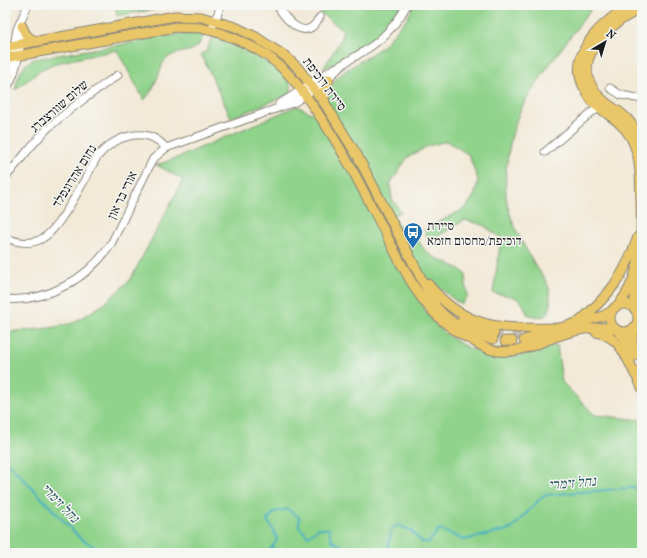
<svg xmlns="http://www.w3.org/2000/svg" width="647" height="558" font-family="'IM FELL French Canon','Frank Ruhl Libre',serif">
<rect width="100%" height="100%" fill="#f6f6f2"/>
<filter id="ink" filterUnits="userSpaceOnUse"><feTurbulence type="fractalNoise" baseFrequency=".025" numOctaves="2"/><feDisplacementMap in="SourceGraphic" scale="8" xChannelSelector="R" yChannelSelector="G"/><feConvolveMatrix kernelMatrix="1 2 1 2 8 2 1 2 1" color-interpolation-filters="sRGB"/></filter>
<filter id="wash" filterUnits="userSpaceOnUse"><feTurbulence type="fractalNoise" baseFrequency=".012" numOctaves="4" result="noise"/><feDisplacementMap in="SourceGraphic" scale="16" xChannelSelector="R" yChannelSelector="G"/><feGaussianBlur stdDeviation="0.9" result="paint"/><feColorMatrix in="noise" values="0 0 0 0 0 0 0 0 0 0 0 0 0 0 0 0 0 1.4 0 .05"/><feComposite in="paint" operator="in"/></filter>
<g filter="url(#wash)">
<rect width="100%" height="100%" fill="#f2e9d6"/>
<!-- green -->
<g fill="#90d38b" stroke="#567854">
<path d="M115,5H157V9L117,16Z"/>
<path d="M310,5H401C387,33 352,58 323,69L340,41L343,30Z"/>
<path d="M414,5H594C570,38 540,74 521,109C510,132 504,170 506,195C508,219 523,244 535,265C540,272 546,280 549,288C550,291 550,296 550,300C552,318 542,319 527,314C521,294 512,297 493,293L501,238L483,225L465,220L433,239L426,235L425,229L466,208L475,194L478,180L469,155L447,141L428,146L407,158L390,184L392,199L401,212L393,215L400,229C413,226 418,243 425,250C436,262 453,262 466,274V286L468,295L462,304L456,301L437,286L419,300C424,308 429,318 436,325C452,342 486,360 510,357C524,356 543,348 557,345L562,382L595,415L642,420V553H5V332L50,328L73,323L104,304L130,280L183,180L157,165L179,157L297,106L311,113L327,99L331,86L336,79L345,71L382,47L408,17Z"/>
<path d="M181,34H204C196,59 181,46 165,60C162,63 162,67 160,71C156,82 152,92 144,100L117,50L56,63L42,69L15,90C18,77 20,66 34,59L136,42L161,36Z"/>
<path d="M212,36C227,42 301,71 290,94L231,118L201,54L207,51Z"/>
</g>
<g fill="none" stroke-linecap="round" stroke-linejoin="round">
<!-- stream -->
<g stroke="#43aec2" stroke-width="2">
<path d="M5,460L81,539L106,553"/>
<path d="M267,553L270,550L277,540L275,533L267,520L275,512L287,509L299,517V527L308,536L319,528L329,529L332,541L356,553"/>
<path d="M386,553L388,551L391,529L398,525L410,530L422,542H429L439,529L464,540L511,529L544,495L642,487"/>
</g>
</g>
</g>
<g filter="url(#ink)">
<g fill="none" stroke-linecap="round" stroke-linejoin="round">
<!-- major-tunnel -->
<g stroke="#c7c0b1" stroke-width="9" stroke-dasharray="9 4.5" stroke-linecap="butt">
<path d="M494,333L506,335"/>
<path d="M512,336L525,335"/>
</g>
<defs>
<g id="minor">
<path d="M277,5C282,14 299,37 312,27C315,25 317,21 320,17"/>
<path d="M211,31L221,5"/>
<path d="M5,85L12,57L17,29L28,5"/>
<path d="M610,88L621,95L642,99"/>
<path d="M5,91C17,73 21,48 22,27"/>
<path d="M279,104C294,95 308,85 323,75C359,54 386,44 407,5"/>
<path d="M545,152L592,112L599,109L603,110"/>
<path d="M5,178C19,162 32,144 47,129C69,109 93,92 118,75"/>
<path d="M5,237C16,243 32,245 43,238C60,229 87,175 97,157C115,136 146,124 166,148"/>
<path d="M5,299C46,303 89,278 111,244L153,159L166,148L295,102L324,82L345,63"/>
</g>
<g id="major">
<path d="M642,9C625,15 609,28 598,42C581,63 585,84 604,101C609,106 616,109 622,114C630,121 637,131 642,141"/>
<path d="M22,26C25,35 29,40 38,41"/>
<path d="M5,47L175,16L201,17L235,27L256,37L271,47L285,56L298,68L325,104L357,155L436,307C451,324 471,335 493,339"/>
<path d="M5,58L176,27C184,28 192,27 200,28C227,33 261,48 281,67C295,79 305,95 315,109C345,152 367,198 391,244C411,284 428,318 470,339C477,343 484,348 492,350C517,356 538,342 561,335C578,329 597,326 615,329"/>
<path d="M5,68L8,76"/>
<path d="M325,102L323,94L329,79"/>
<path d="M428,284C465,331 505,329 560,328"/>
<circle cx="624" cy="318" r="14"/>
<path d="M618,305C643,276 642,237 641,201C640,179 642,157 630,136C622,122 609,116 597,106C592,102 589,96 586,91C564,55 602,22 631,5"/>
<path d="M635,309V293L638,279"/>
<path d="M462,321L479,329L494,333"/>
<path d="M579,322C610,294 624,277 638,237"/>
<path d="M618,331L624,337L631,359"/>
<path d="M596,332C620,336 626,357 636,376"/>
<path d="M524,340L579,322L603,316L612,311"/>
<path d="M505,341H512"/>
<path d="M635,355L632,338L636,327"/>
<path d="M635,371L642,388"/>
</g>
</defs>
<!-- minor casing -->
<use href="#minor" stroke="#878279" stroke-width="9"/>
<!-- major casing -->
<use href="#major" stroke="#878279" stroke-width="11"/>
<!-- minor -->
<use href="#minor" stroke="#fff" stroke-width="7"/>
<!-- major -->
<use href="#major" stroke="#e9c769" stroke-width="9"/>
</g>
</g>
<!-- icons -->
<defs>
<symbol id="bus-pin" viewBox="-11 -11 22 30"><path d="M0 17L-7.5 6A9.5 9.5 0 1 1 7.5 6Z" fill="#1f6fb2" stroke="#f6f6f2"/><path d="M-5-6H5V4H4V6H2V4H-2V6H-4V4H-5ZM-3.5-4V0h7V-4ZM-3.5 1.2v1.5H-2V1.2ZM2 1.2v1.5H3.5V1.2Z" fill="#fff"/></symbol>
</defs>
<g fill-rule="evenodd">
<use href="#bus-pin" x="402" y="221" width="22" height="30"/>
</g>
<g text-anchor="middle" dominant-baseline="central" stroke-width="3" stroke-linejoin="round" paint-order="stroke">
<!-- street labels -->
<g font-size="13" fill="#1c1c1c" stroke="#f6f6f2">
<text transform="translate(325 84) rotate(53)">סיירת דוכיפת</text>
<text transform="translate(59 106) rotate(-41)">שלום שוורצברג</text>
<text transform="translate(74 176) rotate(-58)">נחום אהרונפלד</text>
<text transform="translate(122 195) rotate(-64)">אורי בר און</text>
</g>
<!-- poi labels -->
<g font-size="13" fill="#1c1c1c" stroke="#f6f6f2" text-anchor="start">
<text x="427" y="225">סיירת<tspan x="427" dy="15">דוכיפת/מחסום חזמא</tspan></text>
</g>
<!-- water labels -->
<g font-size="14" font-style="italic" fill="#2e5e67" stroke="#f6f6f2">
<text transform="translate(572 483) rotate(-5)">נחל זימרי</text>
<text transform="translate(60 503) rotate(46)">נחל זימרי</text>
</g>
</g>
<!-- margin -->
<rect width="647" height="558" fill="none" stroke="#f6f6f2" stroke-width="20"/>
<!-- north arrow -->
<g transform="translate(605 42) rotate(38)" stroke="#f6f6f2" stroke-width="3" paint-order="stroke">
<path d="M0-3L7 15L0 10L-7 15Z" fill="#1c1c1c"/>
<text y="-6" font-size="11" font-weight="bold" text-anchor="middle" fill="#1c1c1c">N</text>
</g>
</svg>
